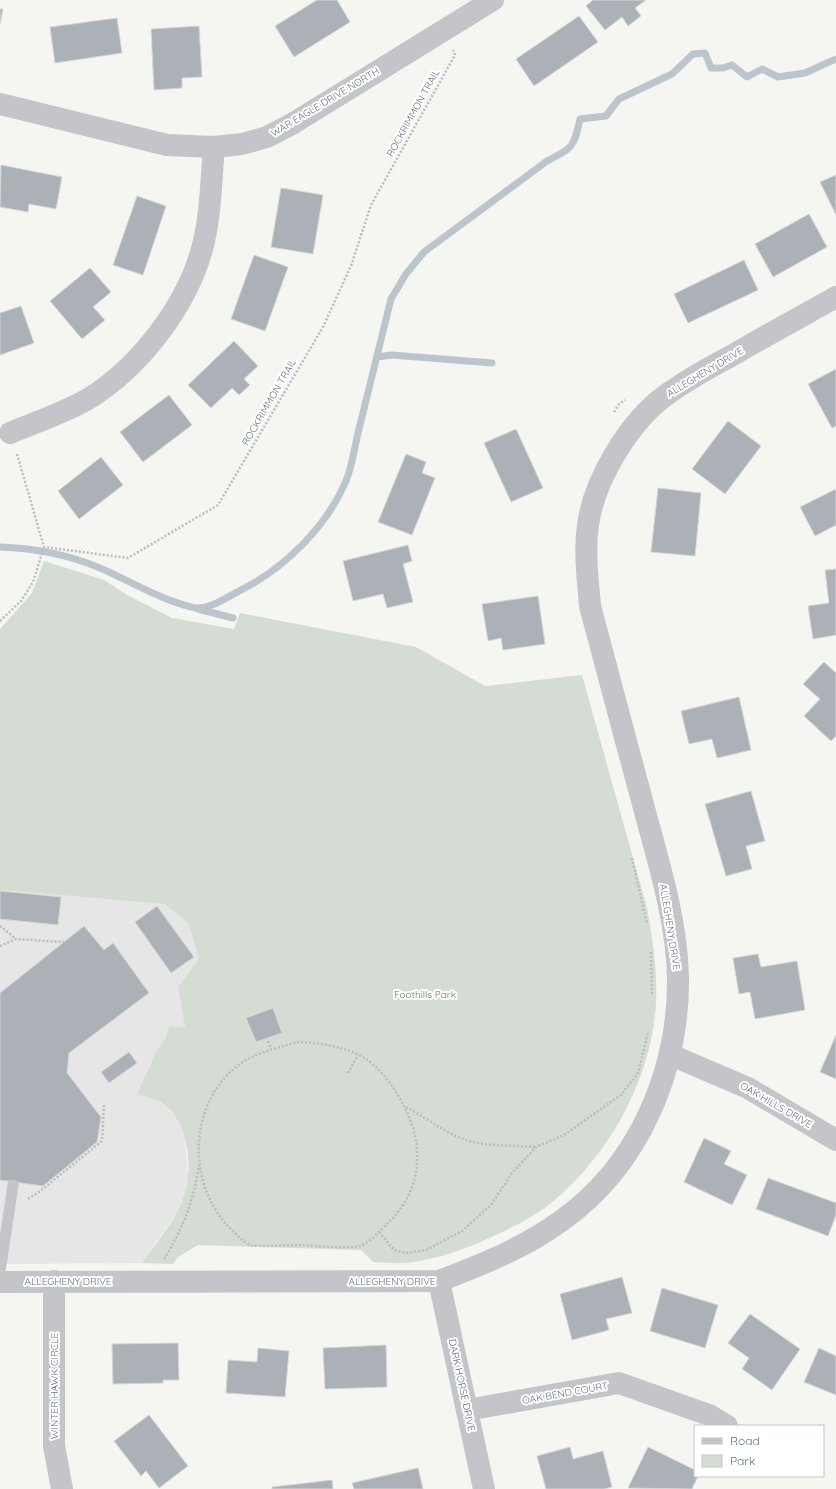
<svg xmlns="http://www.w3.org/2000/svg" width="836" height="1489" font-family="Quicksand,sans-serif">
<rect width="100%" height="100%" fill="#f5f5f1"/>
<!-- built -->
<path fill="#e5e6e5" d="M0,890L164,904L188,923L199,959L178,987L185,1028L169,1027L166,1037L156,1052L138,1095L155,1099L166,1106L178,1121L185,1139L188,1177L184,1195L175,1215L142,1263L0,1264Z"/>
<!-- green -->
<path fill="#d5dcd3" d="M44,561L104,580L129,596L172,618L234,629L240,613L416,647L485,686L582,675L647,908C653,942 659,980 655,1014C648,1086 604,1163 546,1207C527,1221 506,1230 485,1240C463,1250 427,1262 403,1263C393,1264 383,1262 373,1262L361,1250L198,1245L178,1257L173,1264L142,1263C157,1242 176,1220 184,1195C193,1168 189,1126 166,1106C158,1099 147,1097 137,1095L156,1052L166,1037L169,1026L185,1028L178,987L199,959L188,923L164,904L0,890V629L32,593Z"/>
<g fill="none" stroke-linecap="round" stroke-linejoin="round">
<!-- stream -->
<g stroke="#bcc5cb" stroke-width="7">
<path d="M377,357L392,355L492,363"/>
<path d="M0,547C34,548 69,555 100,568C130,581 159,599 191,607C207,612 227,597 241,590C285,568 327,526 346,481C353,464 355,443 360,425C370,383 381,341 391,299L406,274L424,252L547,161C573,148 574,147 580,119L606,116L619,99L672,74L693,54L705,53L711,68H723L732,65L747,77L762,69L778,77L805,73L836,59"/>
<path d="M198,609L233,618"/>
</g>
</g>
<!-- building -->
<g fill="#abb1b7" stroke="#d6d6d4">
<path d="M317,0H337L350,22L294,57L275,26Z"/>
<path d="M593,0H646L635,8L641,16L628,26L622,17L605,30L586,6Z"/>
<path d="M0,9H3L0,24Z"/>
<path d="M579,16L598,42L534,86L516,59Z"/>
<path d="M117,18L122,53L55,63L50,27Z"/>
<path d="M199,26L202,77L182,78V88L154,90L151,29Z"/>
<path d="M1,165L62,177L56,209L29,204L28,212L0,207Z"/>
<path d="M836,175V215L820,182Z"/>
<path d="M281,188L323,195L313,254L271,247Z"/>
<path d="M137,196L166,206L143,275L113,265Z"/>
<path d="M809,214L827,247L773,277L755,244Z"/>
<path d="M254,255L288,267L265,331L231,319Z"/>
<path d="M744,260L758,290L688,323L674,294Z"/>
<path d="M90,268L111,292L93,307L105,320L82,339L50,301Z"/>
<path d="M21,306L34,343L0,355V313Z"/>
<path d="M234,341L258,366L244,379L250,385L239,395L232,388L211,408L188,385Z"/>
<path d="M836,369V426L832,428L808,384Z"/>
<path d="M169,395L192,425L143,462L120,432Z"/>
<path d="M728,421L761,446L725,494L692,469Z"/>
<path d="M516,429L543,488L511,502L484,443Z"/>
<path d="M406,454L426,462L422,473L435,478L412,535L378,522Z"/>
<path d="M101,457L123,485L79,519L58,491Z"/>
<path d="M658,488L701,493L695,556L651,552Z"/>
<path d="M836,489V525L815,536L800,507Z"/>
<path d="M408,545L412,561L403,564L413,602L387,608L383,594L353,601L343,561Z"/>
<path d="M836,569V635L813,639L808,606L829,603L825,570Z"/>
<path d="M538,596L545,644L503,650L501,638L488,641L482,604Z"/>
<path d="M824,662L836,673V736L831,741L804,716L820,699L803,684Z"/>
<path d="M739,697L751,750L717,758L712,739L689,744L681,711Z"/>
<path d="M751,791L765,841L746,846L752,869L726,876L705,804Z"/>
<path d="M0,891L61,897L58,925L0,919Z"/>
<path d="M157,906L194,957L171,973L135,922Z"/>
<path d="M84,926L104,950L113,943L149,993L69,1053L67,1073L101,1117L97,1142L43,1186L0,1180V993Z"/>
<path d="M758,954L761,967L797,961L805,1010L755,1019L750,992L739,994L733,958Z"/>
<path d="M273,1008L282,1033L256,1042L246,1018Z"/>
<path d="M836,1035V1079L820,1072Z"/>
<path d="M129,1052L137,1063L109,1083L101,1072Z"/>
<path d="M704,1138L731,1151L724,1164L747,1175L732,1205L684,1182Z"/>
<path d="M768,1178L836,1203V1215L828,1236L756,1209Z"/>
<path d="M622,1277L632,1313L606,1319L609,1330L572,1340L560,1294Z"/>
<path d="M662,1288L718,1305L705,1348L650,1331Z"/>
<path d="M750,1314L800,1349L772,1390L742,1369L749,1358L728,1343Z"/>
<path d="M178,1343L179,1380H163V1383L113,1384L112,1344Z"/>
<path d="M386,1345L387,1387L325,1389L323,1348Z"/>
<path d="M258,1348L289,1351L285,1397L226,1393L228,1360L257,1362Z"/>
<path d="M819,1348L836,1356V1395L804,1382Z"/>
<path d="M149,1415L188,1466L159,1488L146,1471L141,1476L114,1441Z"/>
<path d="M570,1447L573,1459L603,1451L612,1487L604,1489H546L537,1456Z"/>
<path d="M648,1447L695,1470V1476H698L692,1489L628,1488Z"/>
<path d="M418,1468L423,1489H354L352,1483Z"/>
<path d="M332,1480L333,1489H272V1487Z"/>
</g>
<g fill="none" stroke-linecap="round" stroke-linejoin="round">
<!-- path -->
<g stroke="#babcbe" stroke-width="2.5" stroke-dasharray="2 2" stroke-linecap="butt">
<path d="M614,412L619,404L625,400"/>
<path d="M17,454L44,547L128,558L218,505L323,327L351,266L371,205L455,55L453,50"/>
<path d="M0,621L21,601L33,582L44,547"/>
<path d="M632,858L647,924"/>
<path d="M0,926L16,939"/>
<path d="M0,946L16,939L64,942"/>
<path d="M651,952L652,995"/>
<path d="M268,1041L271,1049"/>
<path d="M297,1042C320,1043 343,1046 363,1057C377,1066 387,1078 396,1092C424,1135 427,1184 389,1222C382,1229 368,1244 360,1246C351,1249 313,1246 302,1245C291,1245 258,1247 250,1245C245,1243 238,1236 234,1232C186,1189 186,1103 240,1064C257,1052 278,1048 297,1042Z"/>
<path d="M348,1073L358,1055"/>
<path d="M406,1107C427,1118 446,1134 469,1141C490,1147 514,1145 536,1147"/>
<path d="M28,1199L39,1192L102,1141L104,1105"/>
<path d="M379,1232L394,1250L407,1253L426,1250L462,1231L491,1205L512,1173L536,1147L564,1135L621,1095L638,1073L648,1032"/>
<path d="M164,1259C183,1229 194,1200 199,1165"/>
</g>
<!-- service -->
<path stroke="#c3c5c9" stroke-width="11" d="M0,1272L13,1185"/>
<!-- minor -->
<g stroke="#c3c5c9" stroke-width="22">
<path d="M0,104L167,145L214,147L242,144L267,137L292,124L493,0"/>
<path d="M10,433C36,422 64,413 88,399C139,368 186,307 202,249C211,216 211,181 214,147"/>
<path d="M671,1055L748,1088L836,1140"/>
<path d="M54,1281V1446L62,1489"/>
<path d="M439,1281L484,1489"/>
<path d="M467,1410L619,1383L709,1415L727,1426"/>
</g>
<!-- tertiary -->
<path stroke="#c3c5c9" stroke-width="22" d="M0,1282L439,1281C481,1265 524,1248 561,1221C639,1166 679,1071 678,977C677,917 655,851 640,793C623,731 607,669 590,606C588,580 584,552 588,525C594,480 629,422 666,395C687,380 710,367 733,355C767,335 802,316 836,297"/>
</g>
<g text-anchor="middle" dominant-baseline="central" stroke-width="4" stroke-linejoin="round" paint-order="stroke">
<!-- street labels -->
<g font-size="10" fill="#657281" stroke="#fff">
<text transform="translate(325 102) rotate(-31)">WAR EAGLE DRIVE NORTH</text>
<text transform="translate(413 113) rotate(-61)">ROCKRIMMON TRAIL</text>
<text transform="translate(705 372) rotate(-31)">ALLEGHENY DRIVE</text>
<text transform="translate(269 402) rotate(-60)">ROCKRIMMON TRAIL</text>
<text transform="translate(670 927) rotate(81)">ALLEGHENY DRIVE</text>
<text transform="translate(776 1105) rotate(30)">OAK HILLS DRIVE</text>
<text x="68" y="1281">ALLEGHENY DRIVE</text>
<text x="392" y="1281">ALLEGHENY DRIVE</text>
<text transform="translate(462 1385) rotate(78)">DARK HORSE DRIVE</text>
<text transform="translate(54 1386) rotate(-90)">WINTER HAWK CIRCLE</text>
<text transform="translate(565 1393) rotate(-10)">OAK BEND COURT</text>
</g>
<!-- park labels -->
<g font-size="10" fill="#667964" stroke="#fff">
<text x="425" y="994">Foothills Park</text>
</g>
</g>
<!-- legend -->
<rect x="694" y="1425" width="130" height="52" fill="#ffffff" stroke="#c1c7cd"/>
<rect x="702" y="1438" width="20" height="6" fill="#c3c5c9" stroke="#c1c7cd"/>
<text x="730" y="1445" font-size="12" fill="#657281">Road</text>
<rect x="702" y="1455" width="20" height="12" fill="#d5dcd3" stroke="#c1c7cd"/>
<text x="730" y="1465" font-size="12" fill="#657281">Park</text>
</svg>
